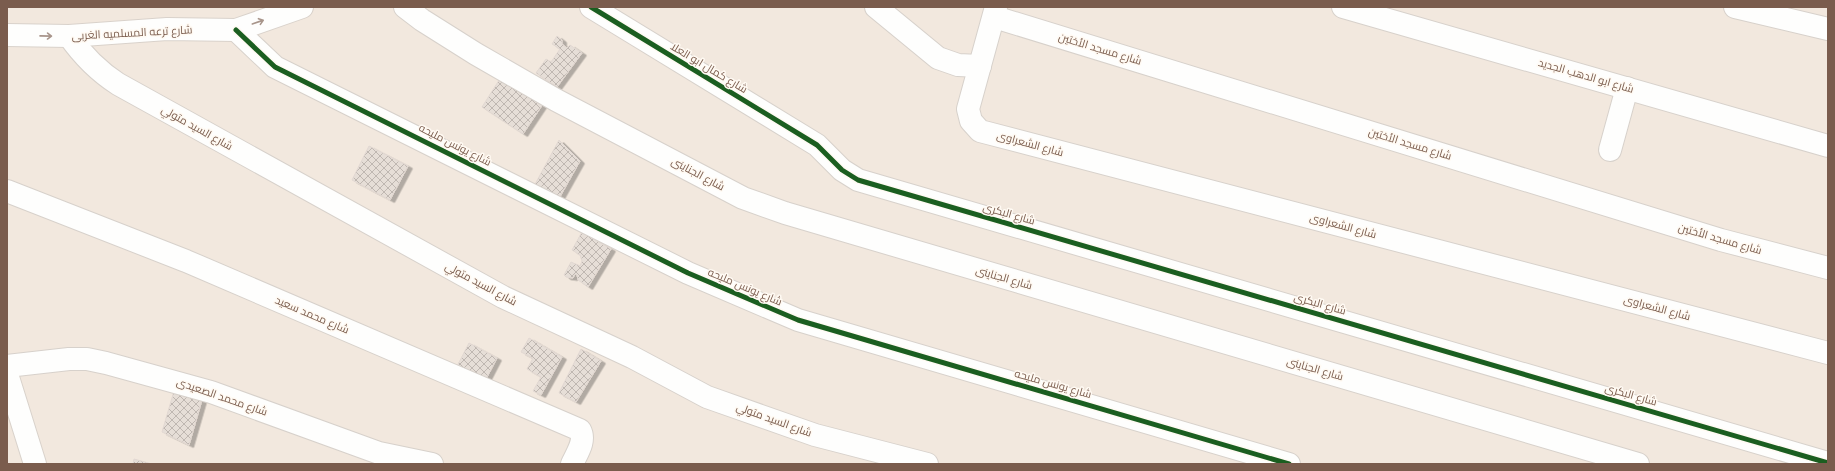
<svg xmlns="http://www.w3.org/2000/svg" width="1835" height="471" font-family="Raleway,Cairo,sans-serif">
<defs>
<pattern id="building-cross-hatch" width="8" height="8" patternUnits="userSpaceOnUse"><rect width="8" height="8" fill="#e6ded7"/><path d="M0 0l8 8M0 8l8-8" fill="none" stroke="#bfb7b1"/></pattern>
<filter id="shadow"><feDropShadow dx="4.5" dy="2.5" stdDeviation="0" flood-color="#0004"/></filter>
</defs>
<rect width="100%" height="100%" fill="#f9f5f0"/>
<!-- residential -->
<rect fill="#f2e8de" x="7" y="7" width="1821" height="457"/>
<!-- building -->
<g fill="url(#building-cross-hatch)" stroke="#e2d8d2" filter="url(#shadow)">
<path d="M557,36L562,40V44L567,48L570,45L582,53L557,87L536,73L546,59L551,62L560,49L552,44Z"/>
<path d="M503,74L545,101L523,134L482,107Z"/>
<path d="M559,140L580,161L557,202L533,188Z"/>
<path d="M369,146L408,166L390,200L352,180Z"/>
<path d="M582,232L611,249L588,287L578,280L577,275L575,274L573,278L566,277L564,275L571,262L580,266L582,261L580,255L572,250Z"/>
<path d="M529,338L562,357L541,395L533,391L541,377L527,369L533,358L521,352Z"/>
<path d="M469,343L497,358L482,387L454,372Z"/>
<path d="M581,349L601,361L576,402L559,393Z"/>
<path d="M174,391L202,400L189,445L162,432Z"/>
<path d="M134,459L152,464H133Z"/>
</g>
<g fill="none" stroke-linecap="round" stroke-linejoin="round">
<defs>
<g id="street">
<path d="M405,7L422,20L476,54L556,100L743,198L785,213L1638,464"/>
<path d="M591,7L817,145L842,170L858,180L1828,463"/>
<path d="M876,7L938,58L958,65L980,66"/>
<path d="M996,7L968,109L971,121L980,131L1828,353"/>
<path d="M1343,7L1828,146"/>
<path d="M1735,7L1828,29"/>
<path d="M995,14L1001,19L1721,240L1828,268"/>
<path d="M236,30L275,67L688,273L798,320L1289,464"/>
<path d="M69,36C83,56 98,71 118,84L503,297L632,357L707,397L815,435L927,464"/>
<path d="M1610,150L1627,88"/>
<path d="M7,191L186,261L580,430C586,441 577,453 572,464"/>
<path d="M7,366L69,359H87L106,363L211,392L379,453L432,464"/>
</g>
<g id="secondary">
<path d="M7,35L69,36L167,29L236,30L302,7"/>
<path d="M7,374L35,464"/>
</g>
</defs>
<!-- street casing -->
<use href="#street" stroke="#d7d1cb" stroke-width="24"/>
<!-- secondary casing -->
<use href="#secondary" stroke="#d9d2cb" stroke-width="24"/>
<!-- street -->
<use href="#street" stroke="#fefefd" stroke-width="22"/>
<!-- secondary -->
<use href="#secondary" stroke="#fefefd" stroke-width="22"/>
<defs>
<g id="cycleway">
<path d="M591,7L817,145L842,170L858,180L1828,463"/>
<path d="M236,30L275,67L688,273L798,320L1289,464"/>
</g>
</defs>
<!-- cycleway casing -->
<use href="#cycleway" stroke="#fffaf3" stroke-width="8"/>
<!-- cycleway -->
<use href="#cycleway" stroke="#1b5e20" stroke-width="5"/>
</g>
<!-- one-way arrows -->
<defs><path id="oneway-shaft" d="M-6 0H5M1.5-3L5.5 0L1.5 3" fill="none" stroke-width="1.6" stroke-linecap="round" stroke-linejoin="round"/></defs>
<g stroke="#a8958b">
<use href="#oneway-shaft" transform="translate(258 22) rotate(-19)"/>
<use href="#oneway-shaft" transform="translate(46 36) rotate(1)"/>
</g>
<g text-anchor="middle" dominant-baseline="central" stroke-width="3" stroke-linejoin="round" paint-order="stroke">
<!-- street labels -->
<g font-size="11" fill="#7a5c4d" stroke="#fffaf3">
<text transform="translate(132 33) rotate(-3)">شارع ترعه المسلميه الغربى</text>
<text transform="translate(1100 49) rotate(17)">شارع مسجد الأختين</text>
<text transform="translate(709 68) rotate(31)">شارع كمال ابو العلا</text>
<text transform="translate(1586 76) rotate(16)">شارع ابو الدهب الجديد</text>
<text transform="translate(197 128) rotate(29)">شارع السيد متولي</text>
<text transform="translate(1030 144) rotate(15)">شارع الشعراوى</text>
<text transform="translate(1410 144) rotate(17)">شارع مسجد الأختين</text>
<text transform="translate(455 145) rotate(27)">شارع يونس مليحه</text>
<text transform="translate(698 174) rotate(28)">شارع الجناينى</text>
<text transform="translate(1009 214) rotate(16)">شارع البكرى</text>
<text transform="translate(1343 226) rotate(15)">شارع الشعراوى</text>
<text transform="translate(1720 239) rotate(16)">شارع مسجد الأختين</text>
<text transform="translate(1004 278) rotate(16)">شارع الجناينى</text>
<text transform="translate(481 284) rotate(28)">شارع السيد متولي</text>
<text transform="translate(745 287) rotate(23)">شارع يونس مليحه</text>
<text transform="translate(1320 304) rotate(16)">شارع البكرى</text>
<text transform="translate(1657 308) rotate(15)">شارع الشعراوى</text>
<text transform="translate(312 315) rotate(23)">شارع محمد سعيد</text>
<text transform="translate(1315 369) rotate(16)">شارع الجناينى</text>
<text transform="translate(1053 384) rotate(16)">شارع يونس مليحه</text>
<text transform="translate(1631 395) rotate(16)">شارع البكرى</text>
<text transform="translate(222 397) rotate(19)">شارع محمد الصعيدى</text>
<text transform="translate(774 420) rotate(20)">شارع السيد متولي</text>
</g>
</g>
<!-- border -->
<rect width="1835" height="471" fill="none" stroke="#7a5c4d" stroke-width="16"/>
</svg>
